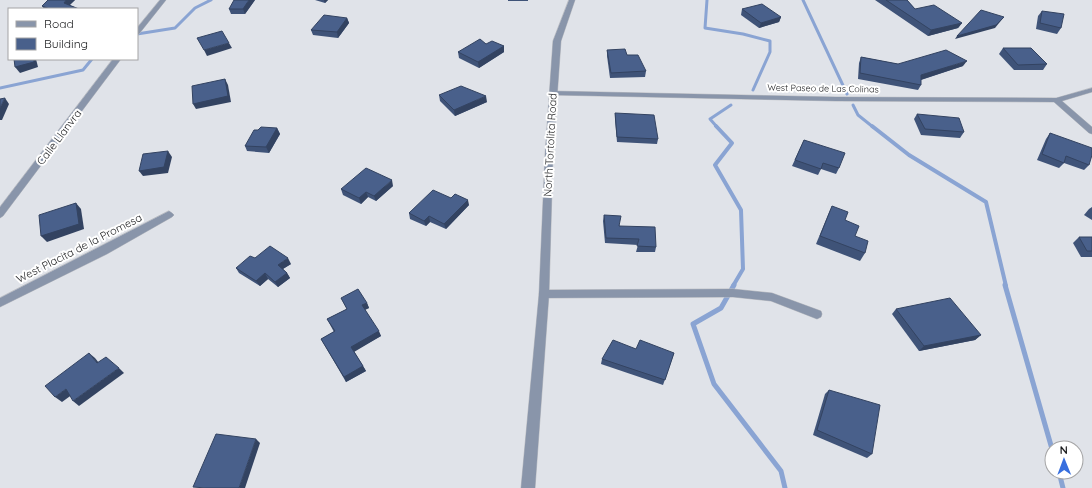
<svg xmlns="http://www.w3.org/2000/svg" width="1092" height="488" font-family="Quicksand,sans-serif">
<rect width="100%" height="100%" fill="#e0e3e9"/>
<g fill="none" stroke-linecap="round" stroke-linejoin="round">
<!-- stream-far2 -->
<g stroke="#8aa4d3" stroke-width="3">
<path d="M707,0L705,28L743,34L770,41V52L753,90"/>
<path d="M803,0L847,94"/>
<path d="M137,34L175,28L195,8L211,0"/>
<path d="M0,88L83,70L92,59"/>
<path d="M853,105L858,115L873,127"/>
<path d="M717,127L710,119L731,105"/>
</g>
<!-- stream-far1 -->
<g stroke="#8aa4d3" stroke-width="4">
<path d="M716,126L732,143L715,165L741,210L743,269L733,286"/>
<path d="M872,126L909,155L986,202L1006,286"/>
</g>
<!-- stream -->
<g stroke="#8aa4d3" stroke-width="5">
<path d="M734,285L721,308L693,324L714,384L781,471L785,488"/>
<path d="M1005,285L1052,449"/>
<path d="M1059,472L1063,488"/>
</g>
<defs>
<g id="minor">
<path d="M160,0H166L139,34L137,35V28Z"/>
<path d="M113,59H121L3,216L0,218V207Z"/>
<path d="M1092,88V92L1062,101L1092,127V134L1089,133L1054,102L836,101L552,95L548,93L552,91L836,97L1056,98Z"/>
<path d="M169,211L172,213L174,215L172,217L107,254L0,307V298Z"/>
<path d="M733,289L772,293L821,311L822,314L821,317L817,319L771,301L733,297L544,298L540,297L539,294L540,291L544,290Z"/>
</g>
<path id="tertiary" d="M569,0H575L561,41L553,155L549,294L535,488H521L539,294L545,155L553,41Z"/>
</defs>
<!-- minor casing -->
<use href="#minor" stroke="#bdbfc4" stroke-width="1"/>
<!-- tertiary casing -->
<use href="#tertiary" stroke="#bdbfc4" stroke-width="1"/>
<!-- minor -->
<use href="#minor" fill="#8995aa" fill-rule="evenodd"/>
<!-- tertiary -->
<use href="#tertiary" fill="#8995aa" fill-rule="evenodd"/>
</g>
<!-- wall -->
<g fill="#3f5378">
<path d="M75,0L69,5L79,9H44L42,6Z"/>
<path d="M255,0L245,14H231L229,9Z"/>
<path d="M315,0H328L325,3Z"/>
<rect x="508" y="0" width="20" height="1"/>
<path d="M875,0H907L915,9L962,23L958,28L928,36Z"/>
<path d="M742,9L781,17L779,22L759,28L741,15Z"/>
<path d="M1042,11L1061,28L1057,34L1036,29L1038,16Z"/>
<path d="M347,18L349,23L338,38L313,35L311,30Z"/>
<path d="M486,44L504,46V52L479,68L459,58L458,52Z"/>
<path d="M1003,48L1047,64L1043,70H1014L999,54Z"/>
<path d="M607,50L627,55L646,71L645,77L610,78L607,56Z"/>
<path d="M861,57L898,64L963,66L921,80V85L918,90L858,79L859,63Z"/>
<path d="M439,95L487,102L455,116L440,101Z"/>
<path d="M615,113L658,139L657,144L617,142L615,119Z"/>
<path d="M917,114L964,132L960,138L921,135L914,119Z"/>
<path d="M277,128L280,134L269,153L247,151L245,146L258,130Z"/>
<path d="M1050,133L1089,165L1084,170L1064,163L1059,168L1037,160L1046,139Z"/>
<path d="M804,140L839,168L836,174L821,169L818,175L792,166Z"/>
<path d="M393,186L376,201L368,197L361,204L343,195L341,189Z"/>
<path d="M451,198L469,205L446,229L430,222L426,226L410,219L409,213Z"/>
<path d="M832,206L845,220L855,236L865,253L860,261L816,244L828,215Z"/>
<path d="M1092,207V220L1084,215L1089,209Z"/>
<path d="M604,215L620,226L656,247L655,252H636L638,245L605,243L603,221Z"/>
<path d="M1079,237H1092V257H1081L1073,243Z"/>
<path d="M255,258L291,264L283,269L287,273L290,278L278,287L268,279L260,286L239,273L236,268Z"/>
<path d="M341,298L367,303L369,308L365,310L381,336L354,351L366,371L346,382L321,339L334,332L327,319L347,309Z"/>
<path d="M896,309L981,335L975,340L919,351L892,314Z"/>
<path d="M636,349L674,353L663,385L601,364L602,359Z"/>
<path d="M829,390L872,454L867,458L813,435L825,394Z"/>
</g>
<!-- shaded-wall -->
<g fill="#334361">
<path d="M66,0H75L67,8L64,3Z"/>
<path d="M249,0H255L245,14L243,9Z"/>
<path d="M324,0H328L325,3Z"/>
<path d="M781,17L779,22L759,28L761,23Z"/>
<path d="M1004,17L995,28L955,39L957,36Z"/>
<path d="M347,18L349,23L338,38L337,32Z"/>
<path d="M962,23L958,28L928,36L931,30Z"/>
<path d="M229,43L232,48L207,56L204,50Z"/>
<path d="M504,46V52L479,68L478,62Z"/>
<path d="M34,59H36L38,67L20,73L15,67Z"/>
<path d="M967,61L963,66L917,81L921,75Z"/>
<path d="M225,79L228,85L231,102L196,109L193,104Z"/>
<path d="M486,96L487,102L455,116L454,110Z"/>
<path d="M5,98L9,104L2,120H0V108Z"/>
<path d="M277,128L280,134L269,153L266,147Z"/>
<path d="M168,151L172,157L168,173L143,176L139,171Z"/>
<path d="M392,180L393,186L376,201L374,196Z"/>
<path d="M366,192L368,197L361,204L359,198Z"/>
<path d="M468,200L469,205L446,229L444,224Z"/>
<path d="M76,203L81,209L84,229L47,242L41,236Z"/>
<path d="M429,216L430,222L426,226L424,221Z"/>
<path d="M288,258L291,264L281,270L278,265Z"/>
<path d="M265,273L268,279L260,286L256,281Z"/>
<path d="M287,273L290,278L278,287L275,282Z"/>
<path d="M367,303L369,308L364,310L362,305Z"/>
<path d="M379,331L381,336L354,352L351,347Z"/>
<path d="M981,335L975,340L919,351L924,346Z"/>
<path d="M89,353L95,358L103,368L97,363Z"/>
<path d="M363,366L366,371L346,382L344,377Z"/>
<path d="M119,368L124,373L79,406L73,401Z"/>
<path d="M66,389L73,394L62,402L55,397Z"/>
<path d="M256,439L260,443L245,488H239Z"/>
</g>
<!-- building -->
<g fill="#49608b" stroke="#334361">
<path d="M48,0H66L64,3L79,9H50L42,6Z"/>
<path d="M234,0H249L243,9H229Z"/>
<path d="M886,0H907L915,9L934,5L962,23L931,30Z"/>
<path d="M762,4L781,17L761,23L742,9Z"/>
<path d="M981,10L1004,17L996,25L957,36Z"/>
<path d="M1042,11L1064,14L1061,28L1040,23Z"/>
<path d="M324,15L347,18L337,32L311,30Z"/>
<path d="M222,31L229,43L204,50L197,38Z"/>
<path d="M480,39L486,44L492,41L504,46L478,62L458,52Z"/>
<path d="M1003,48H1031L1047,64L1018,65Z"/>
<path d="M625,49L627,55H638L646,71L611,73L607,50Z"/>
<path d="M946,50L967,61L921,75V85L860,73L861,57L898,64Z"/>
<path d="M14,59H34V62L15,67Z"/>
<path d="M225,79L228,96L193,104L192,86Z"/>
<path d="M461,86L486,96L454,110L439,95Z"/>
<path d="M5,98L0,108V99Z"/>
<path d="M615,113L654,115L658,139L617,137Z"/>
<path d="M917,114L959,118L964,132L925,129Z"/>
<path d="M261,127L277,128L266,147L245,146L254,130H258Z"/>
<path d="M1050,133L1092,148V155L1089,165L1066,156L1064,163L1042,154Z"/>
<path d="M804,140L845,153L839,168L823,163L821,169L795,160Z"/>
<path d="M168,151L164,167L139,171L143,154Z"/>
<path d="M366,168L392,180L374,196L366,192L359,198L341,189Z"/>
<path d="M433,190L451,198L455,194L468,200L444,224L429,216L424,221L409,213Z"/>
<path d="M76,203L79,224L41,236L39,215Z"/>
<path d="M832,206L848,212L845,220L859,226L855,236L868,241L865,253L820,236Z"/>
<path d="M604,215L621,216L619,226L655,227L656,247L637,246L639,239L606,238Z"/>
<path d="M1079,237H1092V251H1087Z"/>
<path d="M270,246L288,258L278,265L287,273L275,282L265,273L256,281L236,268L250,256L255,258Z"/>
<path d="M358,289L367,303L362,305L379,331L351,347L363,366L344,377L321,339L335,331L327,319L347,309L341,298Z"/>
<path d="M950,298L981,335L924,346L896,309Z"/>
<path d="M613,340L636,349L640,340L674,353L665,380L602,359Z"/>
<path d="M89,353L97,363L106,357L119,368L73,401L66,389L55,397L45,386Z"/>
<path d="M829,390L880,405L872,454L817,430Z"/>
<path d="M216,434L256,439L239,488H206L193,487Z"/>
</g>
<g text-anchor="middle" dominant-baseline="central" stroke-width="4" stroke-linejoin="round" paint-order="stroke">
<!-- far-street labels -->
<g font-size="9" fill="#1b1c1e" stroke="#fff">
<text transform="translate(823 88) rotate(1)">West Paseo de Las Colinas</text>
</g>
<!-- street labels -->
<g font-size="11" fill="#1b1c1e" stroke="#fff">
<text transform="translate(59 137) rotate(-53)">Calle Llanvra</text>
<text transform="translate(550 145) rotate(-87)">North Tortolita Road</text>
<text transform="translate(79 248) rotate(-27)">West Placita de la Promesa</text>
</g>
</g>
<!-- legend -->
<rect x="8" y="8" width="130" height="52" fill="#ffffff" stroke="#a4a4a5"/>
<rect x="16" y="21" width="20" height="6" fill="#8995aa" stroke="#a4a4a5"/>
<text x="44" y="28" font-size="12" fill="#1b1c1e">Road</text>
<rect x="16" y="38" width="20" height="12" fill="#49608b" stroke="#a4a4a5"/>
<text x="44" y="48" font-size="12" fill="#1b1c1e">Building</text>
<!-- north arrow -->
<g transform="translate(1064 460) rotate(359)"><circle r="19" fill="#ffffff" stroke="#a4a4a5"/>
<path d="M0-3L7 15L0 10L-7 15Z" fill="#386fde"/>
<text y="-6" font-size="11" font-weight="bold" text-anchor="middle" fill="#1b1c1e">N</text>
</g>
</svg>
